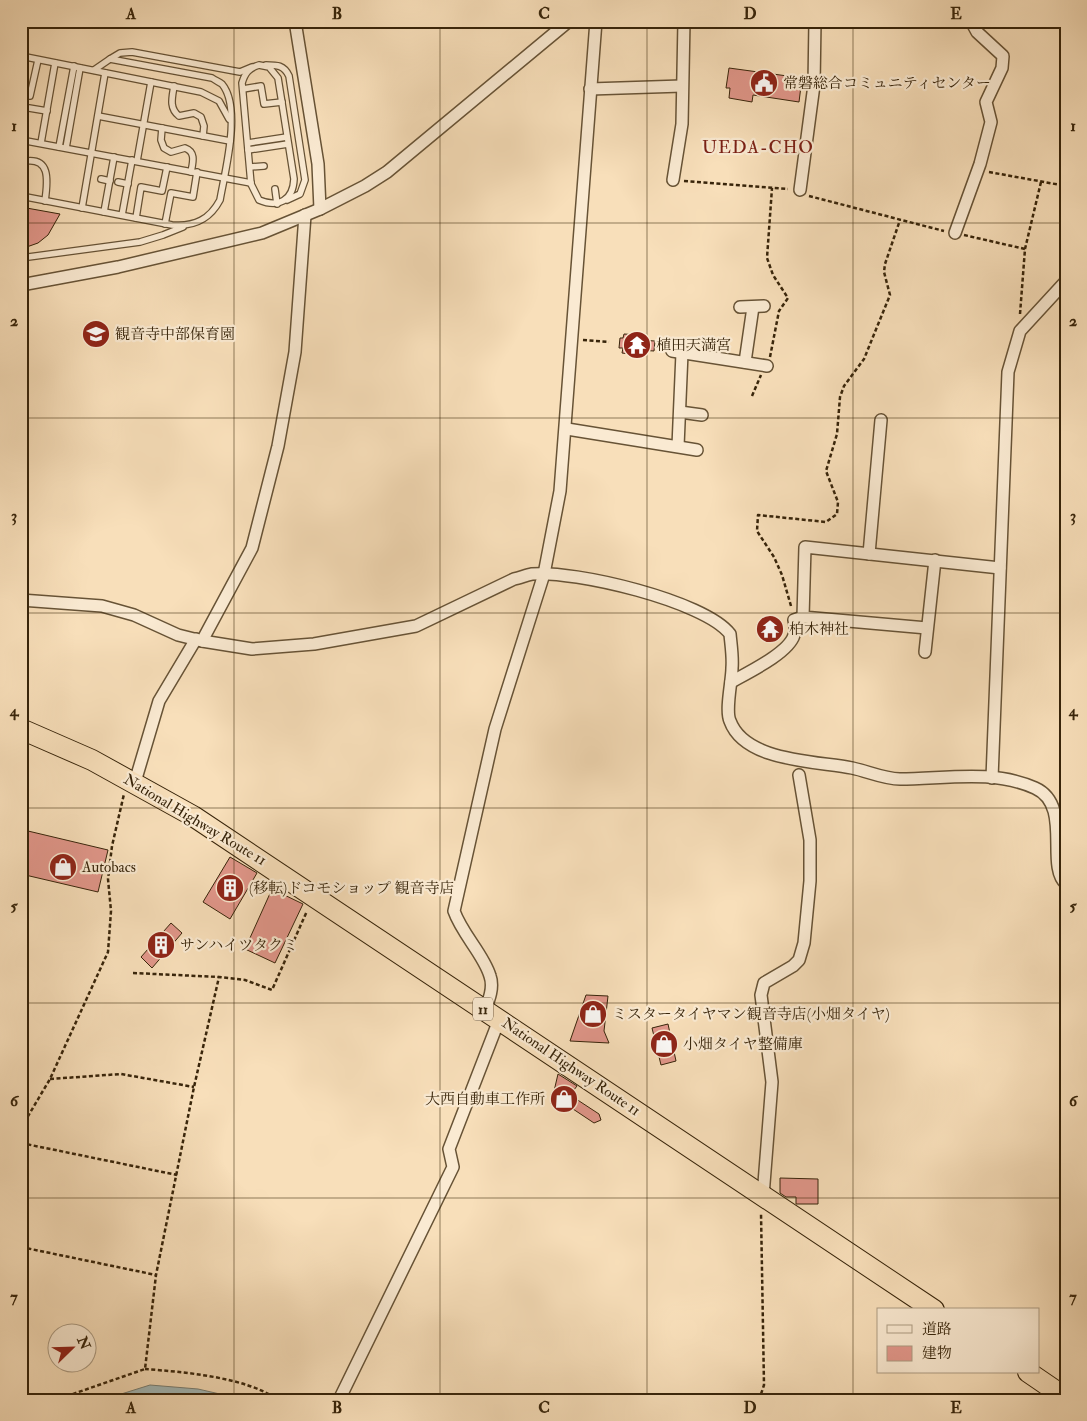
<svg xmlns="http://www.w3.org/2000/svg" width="1087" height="1421" font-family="'IM FELL Double Pica','Noto Serif JP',serif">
<rect width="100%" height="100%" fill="#f8dfba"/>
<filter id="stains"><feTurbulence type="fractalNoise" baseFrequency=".004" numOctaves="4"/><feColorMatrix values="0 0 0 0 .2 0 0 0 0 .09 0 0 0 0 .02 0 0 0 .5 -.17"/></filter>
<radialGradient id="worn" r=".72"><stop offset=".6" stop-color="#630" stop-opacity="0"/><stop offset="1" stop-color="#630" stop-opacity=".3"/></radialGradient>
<!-- water -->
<path fill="#a2baba" stroke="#777e74" d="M150,1385L198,1389L246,1400H102Z"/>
<!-- building -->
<g fill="#e2978b" stroke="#37240a">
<path d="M729,68L802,78L799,102L753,95L752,102L729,98L730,88H726Z"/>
<path d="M21,207L60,214L48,235L38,243L21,249Z"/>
<path d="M624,334L640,335L639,340L655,341L654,351L639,350L638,355L622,353L623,348H619L620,338H623Z"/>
<path d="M776,622V636H762V623Z"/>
<path d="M28,831L108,850L98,892L21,874V861Z"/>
<path d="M230,857L257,873L230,919L203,902Z"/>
<path d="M272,889L303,904L275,963L245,949Z"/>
<path d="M171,923L182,933L152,968L141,957Z"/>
<path d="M586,995L608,996L604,1031L609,1043L570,1041Z"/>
<path d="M668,1024L676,1061L661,1065L652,1028Z"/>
<path d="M558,1074L577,1086L570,1095L599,1114L601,1120L594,1123L564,1103L560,1110L551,1104Z"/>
<path d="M780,1178L818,1179V1204H796V1197H786L780,1193Z"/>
</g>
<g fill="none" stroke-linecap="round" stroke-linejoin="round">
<defs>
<g id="lane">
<path d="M21,56L201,92L219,101L229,119"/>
<path d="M259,65L269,67L278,78L294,179C293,201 278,208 259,200L251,184L242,83C245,73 249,68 259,65Z"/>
<path d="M266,65C277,65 284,65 289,76L305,180L300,194L287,200"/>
<path d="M94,70L110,59"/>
<path d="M174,86C172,98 169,108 179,116L194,113L201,117L204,126L203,136"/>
<path d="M243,89L261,86L264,104L282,102"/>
<path d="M21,94L30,96L38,60"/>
<path d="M29,108L47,111"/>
<path d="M98,116L230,141"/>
<path d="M162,128L161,140L164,148L171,152L185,148C196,152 193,162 191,172"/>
<path d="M21,140L251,183"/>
<path d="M41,143L55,63"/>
<path d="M248,143L287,137"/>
<path d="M59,147L74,66"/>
<path d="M66,148L80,68"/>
<path d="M248,150L288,144"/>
<path d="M137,161L151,82"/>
<path d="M21,162C51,155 48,180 45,201"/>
<path d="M250,167L264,166"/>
<path d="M101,179L110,181"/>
<path d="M118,182L128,184"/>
<path d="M275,189L277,204"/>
<path d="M21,196L172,225C195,227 210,219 220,200C225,171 242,108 222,84C219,82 215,80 212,78L110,59L120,53L132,52L240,72L252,67"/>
<path d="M82,208L105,73"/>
<path d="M104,212L114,157"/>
<path d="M122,215L132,160"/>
<path d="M136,218L141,187L162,191L167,167"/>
<path d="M165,224L171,193L193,197L197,172"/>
<path d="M21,258L140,242L163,235L183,227"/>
</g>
<g id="street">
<path d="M295,21L318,164L320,209"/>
<path d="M590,89L682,86"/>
<path d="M673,180L682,124L684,21"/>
<path d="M800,190L814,85L815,21"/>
<path d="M955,233L980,164L991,122L986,102L1002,68L1003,56L977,32L971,21"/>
<path d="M21,285L118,267L262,233L320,209L365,186L387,172L569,21"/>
<path d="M740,307L764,306"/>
<path d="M672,351L767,366"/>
<path d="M745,362L753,307"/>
<path d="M680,412L702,415"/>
<path d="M567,429L697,450"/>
<path d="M678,446L682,353"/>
<path d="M869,554L881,420"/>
<path d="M21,600L102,606L134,615L178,635L202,641L252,649L314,644L416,626L514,579C520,578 526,575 532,574C574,570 705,601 730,634C731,645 733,657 732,668C732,681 725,710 730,721C745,762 817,761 852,768C867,771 884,779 900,779C944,779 993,769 1035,788C1073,805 1045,866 1066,884"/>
<path d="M927,628L803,617L805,547L1000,568"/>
<path d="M202,641L252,548L278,446L295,352L305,215"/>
<path d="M925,652L935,560"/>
<path d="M731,682C747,673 789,653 794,635C796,631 795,625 794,620L803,617"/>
<path d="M992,778L1008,372L1020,331L1066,281"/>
<path d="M135,782L159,701L196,639"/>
<path d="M485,1010C489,1000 494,987 490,976C484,955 462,934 454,911L495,729L544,574L560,491L596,21"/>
<path d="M763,1196L772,1082L761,995L764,983L793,966L799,960L804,943L810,881V840L799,775"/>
<path d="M339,1400L453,1167L449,1149L499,1020"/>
</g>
<g id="highway">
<path d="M21,729L92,760L193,816L934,1310"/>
<path d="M1028,1372L1066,1398"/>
</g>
</defs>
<!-- lane casing -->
<use href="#lane" stroke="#675336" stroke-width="8"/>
<!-- street casing -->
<use href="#street" stroke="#675336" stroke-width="14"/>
<!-- highway casing -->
<use href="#highway" stroke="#37240a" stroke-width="22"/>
<!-- path -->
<g stroke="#37240a" stroke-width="2.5" stroke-dasharray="4 2.5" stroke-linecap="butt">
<path d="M989,172L1066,186"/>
<path d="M684,181L788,189"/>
<path d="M809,196L944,231"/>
<path d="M964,235L1025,249"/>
<path d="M1020,314L1025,249L1041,182"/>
<path d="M583,340L609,342"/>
<path d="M770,357L779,311L788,298L773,275L767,258L772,188"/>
<path d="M752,396L761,375"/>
<path d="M791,606L782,575L774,557L757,531L758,515L826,522L837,514L838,502L826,471L837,434L840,397L844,386L864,359L890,295L884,272L885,264L900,220"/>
<path d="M133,973L219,977"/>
<path d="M50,1079L121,1074L194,1087"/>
<path d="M21,1128L50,1079L108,952L111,911L108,879L112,846L124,794"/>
<path d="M21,1143L177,1175"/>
<path d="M21,1247L156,1275"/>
<path d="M145,1369C183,1372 247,1377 278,1400"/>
<path d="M21,1399L70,1395L145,1369L156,1275L194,1087L219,977L245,980L272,990L307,911"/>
<path d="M759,1400L764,1385L761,1213"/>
</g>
<!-- lane -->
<use href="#lane" stroke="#faead2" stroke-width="5.5"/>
<!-- street -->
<use href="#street" stroke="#faead2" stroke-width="11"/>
<!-- highway -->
<use href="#highway" stroke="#f8dfba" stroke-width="20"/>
</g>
<!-- grid -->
<path fill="none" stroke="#37240a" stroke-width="1" stroke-opacity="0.55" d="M234,21V1400M440,21V1400M647,21V1400M853,21V1400M21,223H1066M21,418H1066M21,613H1066M21,808H1066M21,1003H1066M21,1198H1066"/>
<!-- icons -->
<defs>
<symbol id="civic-disc" viewBox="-11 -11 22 22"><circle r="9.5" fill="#8f2418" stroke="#faead2"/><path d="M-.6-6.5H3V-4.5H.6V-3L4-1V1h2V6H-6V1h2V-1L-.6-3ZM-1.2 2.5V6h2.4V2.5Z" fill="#fff"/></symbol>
<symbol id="school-disc" viewBox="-11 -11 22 22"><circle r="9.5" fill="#8f2418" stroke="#faead2"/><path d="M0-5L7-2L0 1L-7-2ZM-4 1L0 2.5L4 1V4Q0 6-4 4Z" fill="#fff"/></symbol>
<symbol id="temple-disc" viewBox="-11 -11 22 22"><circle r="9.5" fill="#8f2418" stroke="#faead2"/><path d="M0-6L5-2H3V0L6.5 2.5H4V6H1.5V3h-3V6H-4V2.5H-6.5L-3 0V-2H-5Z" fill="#fff"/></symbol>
<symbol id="shop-disc" viewBox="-11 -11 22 22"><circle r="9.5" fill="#8f2418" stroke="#faead2"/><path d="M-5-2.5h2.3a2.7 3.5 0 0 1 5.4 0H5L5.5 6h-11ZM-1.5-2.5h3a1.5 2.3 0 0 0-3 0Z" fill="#fff"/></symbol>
<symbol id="building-disc" viewBox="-11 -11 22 22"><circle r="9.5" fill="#8f2418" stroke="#faead2"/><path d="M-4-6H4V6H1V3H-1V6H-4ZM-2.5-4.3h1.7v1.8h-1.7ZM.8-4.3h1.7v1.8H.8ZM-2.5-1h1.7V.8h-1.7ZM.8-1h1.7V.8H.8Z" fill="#fff"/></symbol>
</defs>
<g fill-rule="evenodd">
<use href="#civic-disc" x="748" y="67" width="32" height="32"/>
<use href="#school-disc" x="80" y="318" width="32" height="32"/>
<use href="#temple-disc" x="621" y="329" width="32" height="32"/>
<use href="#temple-disc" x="754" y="613" width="32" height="32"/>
<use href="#shop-disc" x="47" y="851" width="32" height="32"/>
<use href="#building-disc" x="214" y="872" width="32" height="32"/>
<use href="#building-disc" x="145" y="929" width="32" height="32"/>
<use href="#shop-disc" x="577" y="998" width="32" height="32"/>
<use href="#shop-disc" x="648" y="1028" width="32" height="32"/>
<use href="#shop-disc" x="548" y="1083" width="32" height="32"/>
</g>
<g text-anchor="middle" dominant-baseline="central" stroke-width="4.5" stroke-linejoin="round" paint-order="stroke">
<!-- shield labels -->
<rect fill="#faead2" stroke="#725f46" stroke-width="1" x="473" y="997.5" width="20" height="23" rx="4"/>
<g font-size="14" font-weight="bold" fill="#37240a">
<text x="483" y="1009">11</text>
</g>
<!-- poi labels -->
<g font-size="15" fill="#37240a" stroke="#faead2" text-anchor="start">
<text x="783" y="83">常磐総合コミュニティセンター</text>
<text x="115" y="334">観音寺中部保育園</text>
<text x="656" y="345">植田天満宮</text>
<text x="789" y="629">柏木神社</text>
<text x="82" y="867">Autobacs</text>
<text x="249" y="888">(移転)ドコモショップ 観音寺店</text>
<text x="180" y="945">サンハイツタクミ</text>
<text x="612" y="1014">ミスタータイヤマン観音寺店(小畑タイヤ)</text>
<text x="683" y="1044">小畑タイヤ整備庫</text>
<text x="545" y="1099" text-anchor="end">大西自動車工作所</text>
</g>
<!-- street labels -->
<g font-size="15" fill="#37240a" stroke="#faead2">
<text transform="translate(195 820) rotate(31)">National Highway Route 11</text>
<text transform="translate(571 1067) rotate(34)">National Highway Route 11</text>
</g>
<!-- quarter labels -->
<g font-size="18" letter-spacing="1" fill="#7a1f14" stroke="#faead2">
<text x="758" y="147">UEDA-CHO</text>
</g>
</g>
<!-- margin -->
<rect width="1087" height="1421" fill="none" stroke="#f8dfba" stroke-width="55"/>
<!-- legend -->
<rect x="877" y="1308" width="162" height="65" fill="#faead2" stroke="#ac9b82"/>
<rect x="887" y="1325" width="25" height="8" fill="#faead2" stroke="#ac9b82"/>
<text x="922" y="1334" font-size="15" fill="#37240a">道路</text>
<rect x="887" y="1346" width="25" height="15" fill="#e2978b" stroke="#ac9b82"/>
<text x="922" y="1358" font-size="15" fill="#37240a">建物</text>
<!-- north arrow -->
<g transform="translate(72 1348) rotate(67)"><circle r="24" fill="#faead2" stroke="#ac9b82"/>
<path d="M0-4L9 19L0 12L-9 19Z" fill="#8f2418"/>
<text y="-8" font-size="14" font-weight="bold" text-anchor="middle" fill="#37240a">N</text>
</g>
<rect x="28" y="28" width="1032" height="1366" fill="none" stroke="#37240a" stroke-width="2"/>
<g font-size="16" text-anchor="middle" font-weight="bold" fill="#37240a">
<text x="131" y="19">A</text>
<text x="337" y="19">B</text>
<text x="544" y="19">C</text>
<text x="750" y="19">D</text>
<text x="956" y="19">E</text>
<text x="14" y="131">1</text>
<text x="1073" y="131">1</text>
<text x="14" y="326">2</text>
<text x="1073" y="326">2</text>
<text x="14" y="521">3</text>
<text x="1073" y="521">3</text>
<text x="14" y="716">4</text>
<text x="1073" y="716">4</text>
<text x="14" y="911">5</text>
<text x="1073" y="911">5</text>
<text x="14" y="1106">6</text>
<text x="1073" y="1106">6</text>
<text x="14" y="1302">7</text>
<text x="1073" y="1302">7</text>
<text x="131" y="1413">A</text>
<text x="337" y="1413">B</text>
<text x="544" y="1413">C</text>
<text x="750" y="1413">D</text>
<text x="956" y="1413">E</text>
</g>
<rect width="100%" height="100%" filter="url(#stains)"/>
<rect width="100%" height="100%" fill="url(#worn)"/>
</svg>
